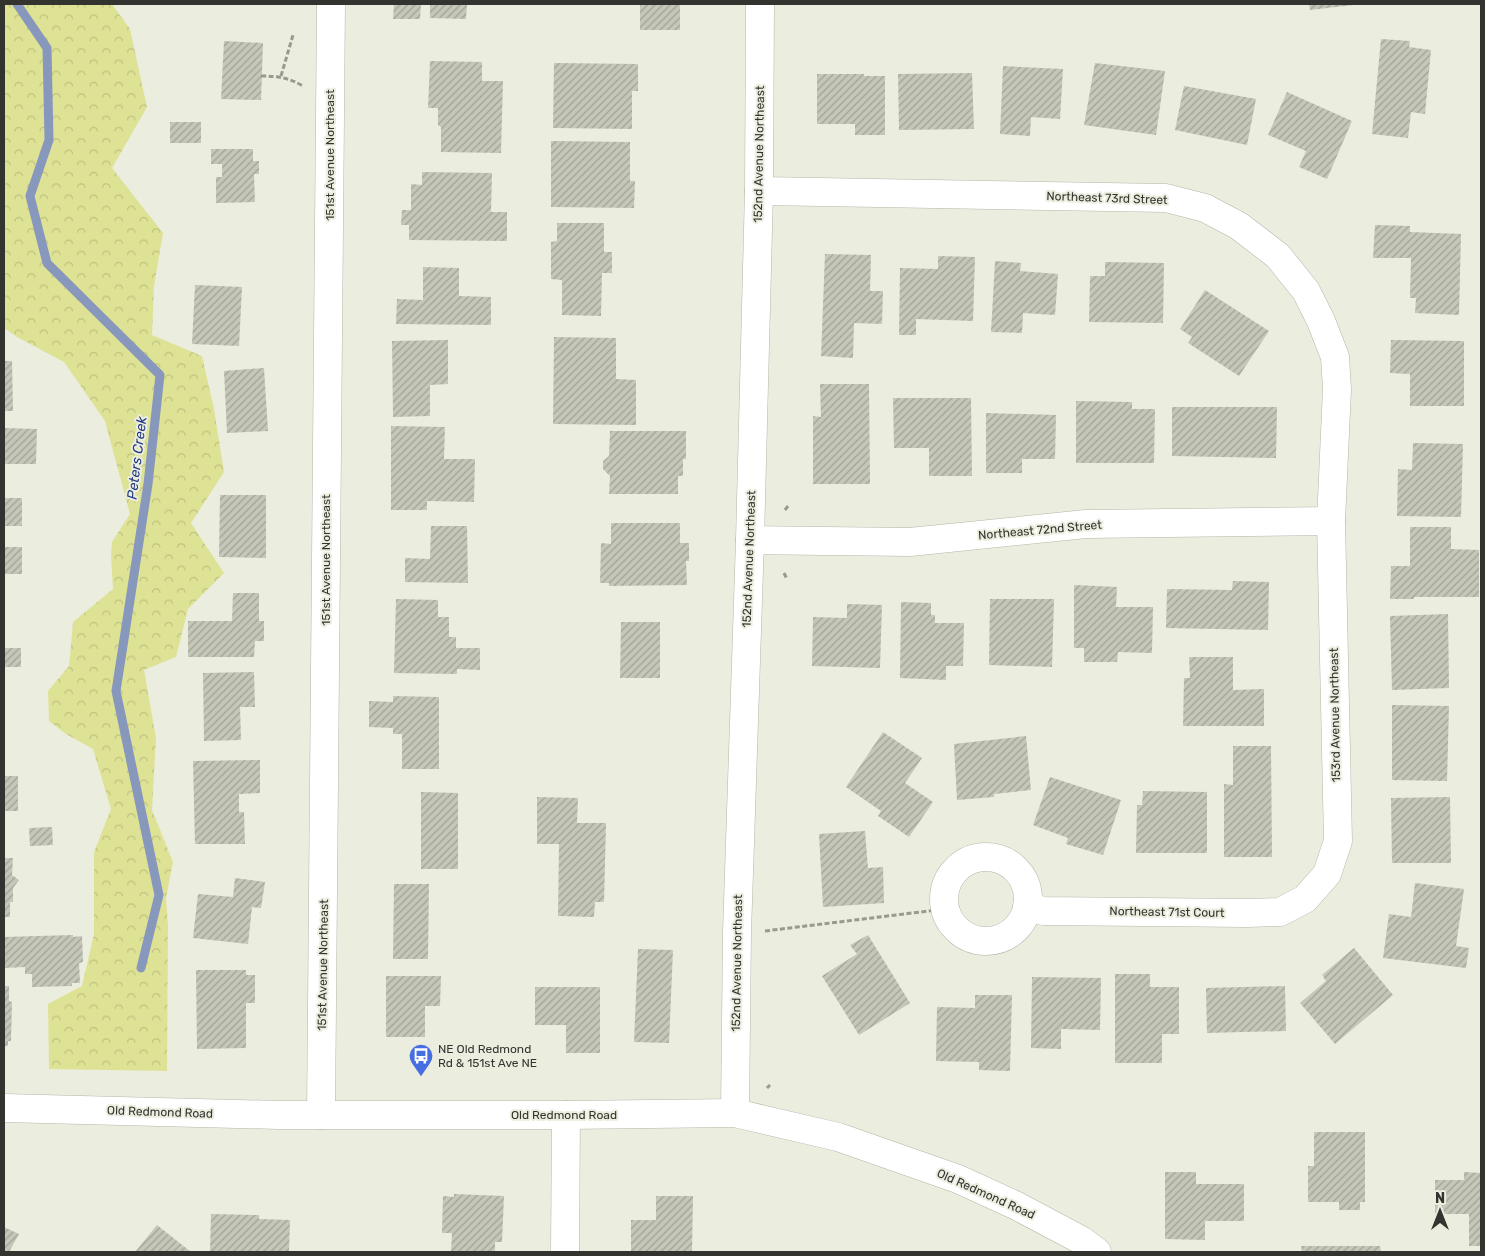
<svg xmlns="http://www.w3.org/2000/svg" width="1485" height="1256" font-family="Rubik,sans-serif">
<defs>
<pattern id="forest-crowns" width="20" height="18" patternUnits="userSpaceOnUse" patternTransform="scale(1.25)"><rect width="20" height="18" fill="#dee294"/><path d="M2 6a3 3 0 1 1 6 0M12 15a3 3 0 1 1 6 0" fill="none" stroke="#bfc280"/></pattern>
<pattern id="building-hatch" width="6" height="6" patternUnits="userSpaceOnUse" patternTransform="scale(1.25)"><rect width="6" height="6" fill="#c5c7b9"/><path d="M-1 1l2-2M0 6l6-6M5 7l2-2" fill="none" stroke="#a1a297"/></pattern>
</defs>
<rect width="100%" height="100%" fill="#ebeddf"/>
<!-- forest -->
<path fill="url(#forest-crowns)" d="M4,4H112L130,29L147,107L112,168L163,233L154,286L152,335L202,356L214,409L224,472L191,523L224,573L188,609L176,657L144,670L156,738L152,810L173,862L166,898L168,926L167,1071L49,1069L48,1004L82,986L94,934V852L111,809L93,749L66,734L49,721L48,691L69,666L73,622L113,589L111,556L112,542L130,514L105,421L64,362L17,337L4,328Z"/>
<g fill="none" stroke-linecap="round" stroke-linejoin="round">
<!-- stream -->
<path stroke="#8897bc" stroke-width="9" d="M17,4L47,48L49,140L30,196L47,263L160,375L148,484L116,691L159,895L141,968"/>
</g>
<!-- building -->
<g fill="url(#building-hatch)">
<path d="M394,4H421L420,19H393Z"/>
<path d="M430,4H467L466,19L430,18Z"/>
<rect x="640" y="4" width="40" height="26"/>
<path d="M1309,4H1353V5L1310,10Z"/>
<path d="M1381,39L1410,41L1409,47L1431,50L1425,114L1411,112L1408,138L1372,134Z"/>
<path d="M224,41L263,43L261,100L221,99Z"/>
<path d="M430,61L482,62V81H503L501,153L441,152V127L438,125V108H428Z"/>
<path d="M554,63L638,64V91H632V129L553,128Z"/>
<path d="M1095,63L1165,71L1156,135L1084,125Z"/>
<path d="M1003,66L1063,69L1060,119L1031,117L1030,136L1000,134Z"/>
<path d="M972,73L974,129L899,130L898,74Z"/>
<path d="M817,74H864V76H885V135H855V124H817Z"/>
<path d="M1184,86L1256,99L1247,145L1175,130Z"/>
<path d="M1287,92L1352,121L1327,179L1299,167L1306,151L1268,135Z"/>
<rect x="170" y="122" width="31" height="21"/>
<path d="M551,141L630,142V181H635L634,208L551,207Z"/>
<path d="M211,149H253V161H259V174H254L255,202L216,203V177H222V164H211Z"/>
<path d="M422,172L492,173L491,212H507V241L409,240V225H401L402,210H411V184L422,185Z"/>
<path d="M557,223H604V252H612V273H602L601,316L562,315V280L551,279V242L557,241Z"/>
<path d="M1375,225L1410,226V232L1461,234L1459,315L1415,313L1416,298H1410L1411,258H1373Z"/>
<path d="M825,254L871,255L870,291H883L882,324L854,323L853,358L821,356Z"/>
<path d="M938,256L975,257L973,321L916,319V335H899L900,268L938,269Z"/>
<path d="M995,261L1021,263L1020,271L1058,274L1055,315L1023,313L1022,333L991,332Z"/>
<path d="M1105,262L1164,263L1163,323L1089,322L1090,276H1105Z"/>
<path d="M423,267L459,268V296L491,297V325L396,324L397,299L423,300Z"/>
<path d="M195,285L242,287L239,346L192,344Z"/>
<path d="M1205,290L1269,331L1239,376L1188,343L1192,337L1180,329Z"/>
<path d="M554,337L616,338V379L636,380V425L553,424Z"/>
<path d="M448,340V384L430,385V416L393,417L392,341Z"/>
<path d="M1391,340L1464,341V406H1410V374L1390,373Z"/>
<path d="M4,361H12L13,411H4Z"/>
<path d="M264,368L268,431L227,433L224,371Z"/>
<path d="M820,384H869L870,484H813V416L821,417Z"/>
<path d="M893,398H971L972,476H929V448H894Z"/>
<path d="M1076,401L1132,402V409H1155L1154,463H1076Z"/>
<path d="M1172,407H1277L1276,458L1172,456Z"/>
<path d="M986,413L1056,415L1055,459H1022V473H986Z"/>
<path d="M391,426L445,427L444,459H475L474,502L427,501V510H391Z"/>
<path d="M4,428L37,429L36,464H4Z"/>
<path d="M610,431H686V459H683V476H678V494H609L610,476L603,469V461L609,456Z"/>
<path d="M1413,443L1463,444L1461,517L1397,516L1398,469L1412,470Z"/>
<path d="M220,495H266V558L219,557Z"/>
<rect x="4" y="498" width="18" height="28"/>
<path d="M611,523H680V543H689V561H686L687,585L609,586V583H600L601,543L611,544Z"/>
<path d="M431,526H467L468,583L405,582V558L430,559Z"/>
<path d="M1410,527H1451V549L1479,550V597H1414V599H1390L1391,566H1410Z"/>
<rect x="4" y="547" width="18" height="27"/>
<path d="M1233,581L1269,582L1268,630L1166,628L1167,589L1232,590Z"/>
<path d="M1074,585L1117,587L1116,607H1153L1152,653L1118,652L1117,662H1084V648H1074Z"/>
<path d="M233,593H259V621H264V641H255L254,657H188V621H232Z"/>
<path d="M396,599L438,600V617H449V637H456V648H480V670L457,669V674L394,673Z"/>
<path d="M990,599H1054L1052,667L989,665Z"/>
<path d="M901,602L931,603V615H935V623H964L963,666H946V680L900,678Z"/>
<path d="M847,604L882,605L880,668L812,666L813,617L847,618Z"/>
<path d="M1448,614L1449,688L1392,690L1390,616Z"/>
<path d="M621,622H660V678H620Z"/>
<rect x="4" y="648" width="17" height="19"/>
<path d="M1189,657H1233V690L1264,689V726H1183L1184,678H1190Z"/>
<path d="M254,672L255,707H240L241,740L204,741L203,673Z"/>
<path d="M393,696L439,697V769H402V734H393V728L369,727V701L393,702Z"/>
<path d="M1392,705L1449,706L1447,781L1392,780Z"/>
<path d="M883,732L922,758L905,783L933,802L909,837L878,816L881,811L846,787Z"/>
<path d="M1026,736L1031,790L994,794V797L957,800L954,744Z"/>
<path d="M1233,746H1271L1272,857H1224V784L1233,785Z"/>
<path d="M260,760V793L239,794V812H244L245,844H195L193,761Z"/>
<rect x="4" y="776" width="14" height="35"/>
<path d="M1050,777L1121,800L1103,855L1066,844L1068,838L1033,825Z"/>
<path d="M1143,791L1207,792V853H1136L1137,805H1142Z"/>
<path d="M421,792L458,793V869H421Z"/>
<path d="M537,797L578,798L577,823H606L604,902H595L594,917L558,916L559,844H537Z"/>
<path d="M1450,797L1451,863H1392L1391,798Z"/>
<path d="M52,827L53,845L30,846L29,828Z"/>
<path d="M865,831L868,868L883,867L884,903L823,907L819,834Z"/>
<path d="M4,858H13L12,875L19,880L13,888V902H10V917H4Z"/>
<path d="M235,878L265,882L261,908L252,907L248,944L193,938L198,894L233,897Z"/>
<path d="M1415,883L1464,889L1456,946L1469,948L1466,968L1383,958L1389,914L1411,917Z"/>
<path d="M394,884H429L428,959H393Z"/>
<path d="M73,935V937L82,936L83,962L79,963L80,983H72V986L32,987V974H25V967L4,968V937Z"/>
<path d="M868,935L910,1003L859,1035L822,976L857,954L850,945Z"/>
<path d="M1354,948L1393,995L1335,1044L1300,1003L1326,981L1322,975Z"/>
<path d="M638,949L673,950L669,1043L634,1042Z"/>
<path d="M196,970H246V975H255V1003H246V1048L197,1049Z"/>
<path d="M1115,974H1150V987H1179V1034H1162V1063H1115Z"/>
<path d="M386,976H441L440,1006H425V1037H386Z"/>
<path d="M1032,977L1101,978L1100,1030L1061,1029V1049L1031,1048Z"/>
<path d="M4,986H9V1001L12,1002L11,1041H8V1046H4Z"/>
<path d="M1285,986L1286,1031L1207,1033L1206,988Z"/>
<path d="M535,987H600V1053H566V1025H535Z"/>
<path d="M975,995H1012L1010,1071L979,1070V1062L936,1061L937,1007L975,1008Z"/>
<path d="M1314,1132H1365V1202H1360V1210H1339V1202H1308V1166H1314Z"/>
<path d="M1165,1172H1196V1184H1244V1221H1205V1240L1165,1239Z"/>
<path d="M1464,1172L1481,1173V1246H1469V1214H1435V1180H1464Z"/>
<path d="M454,1194L504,1196L502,1242H495V1252H451L452,1233H442L443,1196L454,1197Z"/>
<path d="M656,1196H693L692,1252H631V1220H656Z"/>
<path d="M211,1214L259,1215V1219L290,1220L289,1252H210Z"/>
<path d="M157,1225L191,1252H135Z"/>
<path d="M4,1227L19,1234L9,1252H4Z"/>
<path d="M1301,1246H1380L1381,1252H1302Z"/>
</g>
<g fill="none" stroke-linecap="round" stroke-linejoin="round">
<defs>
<g id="minor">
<path d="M759,191L1166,198L1205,208L1239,226L1278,256L1306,291L1321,321L1335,357L1337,389L1331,521L1338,841L1327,874L1305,899L1280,912L1247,913L1044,911L1027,907"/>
<path d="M750,540L910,542L1086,524L1331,521"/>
<circle cx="986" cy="899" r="42"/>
<path d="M735,1113L737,933L750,540L759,191L760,4"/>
<path d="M321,1115L331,4"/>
<path d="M565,1252L566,1115"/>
</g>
<path id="major" d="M4,1108L279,1115H566L735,1113L838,1137L958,1179L1017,1206L1081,1240L1097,1252"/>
</defs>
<!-- minor casing -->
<use href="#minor" stroke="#b5b6a9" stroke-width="29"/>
<!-- major casing -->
<use href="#major" stroke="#b5b6a9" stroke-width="29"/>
<!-- path -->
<g stroke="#98998f" stroke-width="3" stroke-dasharray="5 2.5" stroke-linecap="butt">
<path d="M261,76C278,76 289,78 303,86"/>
<path d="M281,76L293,35"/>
<path d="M785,510L788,506"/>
<path d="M784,573L787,579"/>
<path d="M765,931L945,909"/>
<path d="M767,1088L770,1085"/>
</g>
<!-- minor -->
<use href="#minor" stroke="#fff" stroke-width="28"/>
<!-- major -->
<use href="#major" stroke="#fff" stroke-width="28"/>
</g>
<!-- icons -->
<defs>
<symbol id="bus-pin" viewBox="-11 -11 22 30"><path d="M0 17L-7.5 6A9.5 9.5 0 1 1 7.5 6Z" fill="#476ee0" stroke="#ebeddf"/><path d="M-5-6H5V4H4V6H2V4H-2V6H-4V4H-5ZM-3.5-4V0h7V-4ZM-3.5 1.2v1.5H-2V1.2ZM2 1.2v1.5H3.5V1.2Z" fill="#fff"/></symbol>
</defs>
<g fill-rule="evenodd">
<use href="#bus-pin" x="407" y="1042" width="28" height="38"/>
</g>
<g text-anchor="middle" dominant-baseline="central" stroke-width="4" stroke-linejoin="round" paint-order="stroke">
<!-- street labels -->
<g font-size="12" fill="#33342f" stroke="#ebeddf">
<text transform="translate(759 154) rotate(-89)">152nd Avenue Northeast</text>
<text transform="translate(330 155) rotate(-90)">151st Avenue Northeast</text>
<text transform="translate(1107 198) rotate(2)">Northeast 73rd Street</text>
<text transform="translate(1040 530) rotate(-5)">Northeast 72nd Street</text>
<text transform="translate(749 559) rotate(-88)">152nd Avenue Northeast</text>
<text transform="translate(326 560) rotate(-90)">151st Avenue Northeast</text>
<text transform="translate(1335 715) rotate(-91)">153rd Avenue Northeast</text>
<text transform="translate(1167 912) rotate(1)">Northeast 71st Court</text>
<text transform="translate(737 963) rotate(-89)">152nd Avenue Northeast</text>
<text transform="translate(323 965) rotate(-89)">151st Avenue Northeast</text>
<text transform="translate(160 1112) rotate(2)">Old Redmond Road</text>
<text x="564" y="1115">Old Redmond Road</text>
<text transform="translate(986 1194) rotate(24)">Old Redmond Road</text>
</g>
<!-- poi labels -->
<g font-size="12" fill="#33342f" stroke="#ebeddf" text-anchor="start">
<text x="438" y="1049">NE Old Redmond<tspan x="438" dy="14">Rd &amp; 151st Ave NE</tspan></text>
</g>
<!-- water labels -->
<g font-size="14" font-style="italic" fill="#213984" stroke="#ebeddf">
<text transform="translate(137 458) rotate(-83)">Peters Creek</text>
</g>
</g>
<!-- border -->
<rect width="1485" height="1256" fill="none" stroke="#33342f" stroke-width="10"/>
<!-- north arrow -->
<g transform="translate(1440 1211)" stroke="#ebeddf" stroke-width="4" paint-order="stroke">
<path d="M0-4L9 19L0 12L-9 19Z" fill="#33342f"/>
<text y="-8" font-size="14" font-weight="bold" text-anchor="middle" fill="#33342f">N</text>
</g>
</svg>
